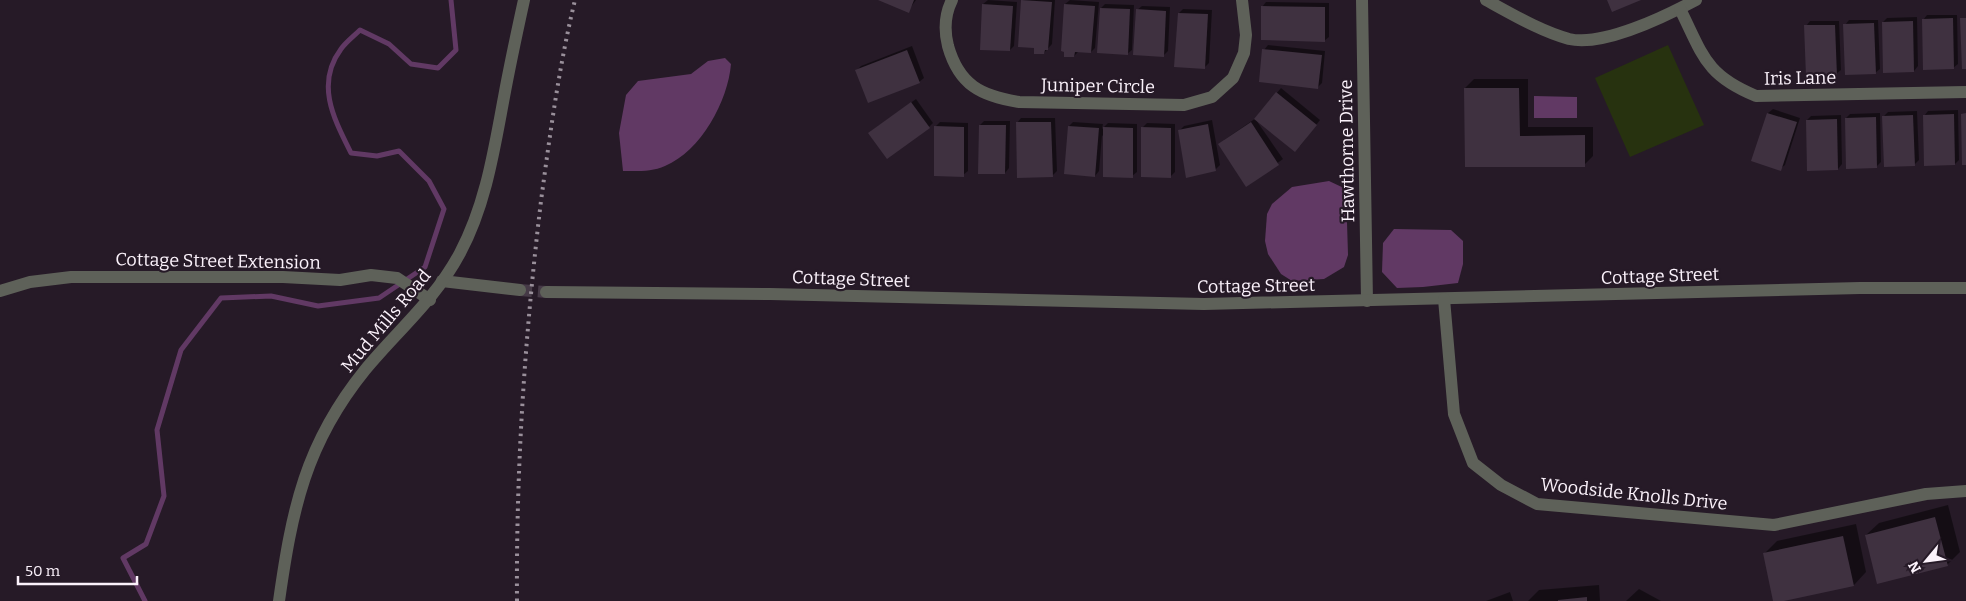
<svg xmlns="http://www.w3.org/2000/svg" width="1966" height="601" font-family="Bitter,serif">
<rect width="100%" height="100%" fill="#261a27"/>
<!-- green -->
<path fill="#27320f" d="M1668,45L1704,125L1630,157L1595,78Z"/>
<!-- water -->
<g fill="#613964">
<path d="M725,58L731,64C728,101 701,151 665,166C652,172 637,171 623,171L619,133L626,95L638,81L691,74L708,61Z"/>
<path d="M1534,96L1577,97V118H1534Z"/>
<path d="M1329,181L1346,189L1348,255L1344,267L1324,279L1292,281L1281,274L1268,254L1265,241L1267,214L1272,204L1292,187Z"/>
<path d="M1394,229L1451,230L1463,241V264L1458,283L1423,287L1397,288L1382,272L1383,243Z"/>
</g>
<!-- shadow -->
<g fill="#0007">
<path d="M881,0H916L908,11Z"/>
<path d="M988,0L1017,2L1014,46L1010,50L983,4Z"/>
<path d="M1023,0H1055L1052,44L1044,53Z"/>
<path d="M1070,0L1099,2L1095,48L1091,52L1079,51L1074,56L1065,4Z"/>
<path d="M1266,2L1329,3V37L1324,41L1262,7Z"/>
<path d="M1105,4L1134,5L1132,50L1127,54L1101,8Z"/>
<path d="M1142,6L1170,7L1168,51L1163,56L1137,10Z"/>
<path d="M1183,9L1212,10L1209,63L1204,68L1179,13Z"/>
<path d="M1927,15H1957L1958,64L1953,68L1923,20Z"/>
<path d="M1917,17L1918,66L1914,71L1883,22L1887,18Z"/>
<path d="M1849,20H1878L1880,69L1875,73L1845,25Z"/>
<path d="M1810,21H1839L1841,70L1836,74L1806,26Z"/>
<path d="M1268,45L1325,51L1322,83L1318,87L1264,50Z"/>
<path d="M912,46L924,78L919,82L856,71L861,66Z"/>
<path d="M1474,79H1528V127H1593V156L1584,165L1467,166L1465,88Z"/>
<path d="M1281,88L1320,120L1300,146L1256,120L1283,159L1247,185L1224,140L1256,118Z"/>
<path d="M916,99L933,123L929,127L874,129Z"/>
<path d="M1773,109L1800,118L1785,165L1780,169L1753,160L1768,113Z"/>
<path d="M1958,110L1959,160L1955,164L1924,116L1928,111Z"/>
<path d="M1917,111L1919,160L1914,165L1884,116L1888,112Z"/>
<path d="M1880,113L1881,162L1876,167L1846,118L1850,114Z"/>
<path d="M1841,115L1842,164L1838,169L1807,120L1811,116Z"/>
<path d="M1021,118H1055L1057,171L1052,176L1017,123Z"/>
<path d="M1212,120L1220,165L1215,170L1180,130L1184,126Z"/>
<path d="M984,121H1010L1009,168L1005,173L980,125Z"/>
<path d="M940,122L968,123V171L963,175L935,127Z"/>
<path d="M1073,122L1103,124L1102,129L1108,123L1137,124V172L1132,176L1102,135L1099,171L1095,176L1069,126Z"/>
<path d="M1147,123L1175,124V172L1171,176L1142,128Z"/>
<path d="M1948,505L1960,552L1947,565L1866,535L1879,523Z"/>
<path d="M1856,524L1866,572L1854,585L1774,601L1764,554L1777,541Z"/>
<path d="M1599,585L1600,601H1528L1539,590Z"/>
<path d="M1639,589L1661,601H1626Z"/>
<path d="M1510,592L1513,601H1486Z"/>
</g>
<g fill="none" stroke-linecap="round" stroke-linejoin="round">
<!-- stream -->
<path stroke="#613964" stroke-width="5" d="M145,601L123,558L146,544L164,496L157,430L181,350L221,298L271,296L318,306L379,298L425,267L444,209L429,181L399,151L377,156L351,153C334,119 315,84 341,49C346,42 354,36 360,30L389,44L411,64L438,68L456,50L451,0"/>
</g>
<!-- building -->
<g fill="#3f3140">
<path d="M878,0H914L909,13Z"/>
<path d="M1021,0L1052,2L1048,50H1045L1044,54H1034V48L1018,47Z"/>
<path d="M1607,0H1641L1612,12Z"/>
<path d="M982,4L1013,6L1010,51L980,50Z"/>
<path d="M1064,4L1095,6L1091,53L1075,52L1074,57H1064V52L1061,51Z"/>
<path d="M1261,6L1325,7V42L1261,40Z"/>
<path d="M1100,8L1130,9L1128,55L1097,53Z"/>
<path d="M1136,9L1166,11L1164,57L1133,55Z"/>
<path d="M1178,13L1208,14L1205,69L1174,67Z"/>
<path d="M1953,18L1954,69L1923,70L1922,19Z"/>
<path d="M1960,18H1966V69H1962Z"/>
<path d="M1913,21L1914,72L1883,73L1882,22Z"/>
<path d="M1874,23L1876,74L1845,75L1843,24Z"/>
<path d="M1804,25H1835L1837,76H1806Z"/>
<path d="M1262,49L1322,55L1318,89L1259,82Z"/>
<path d="M907,50L920,83L868,103L855,70Z"/>
<path d="M1464,88H1519L1520,136L1585,135V167H1465Z"/>
<path d="M1276,92L1317,125L1295,152L1254,119Z"/>
<path d="M911,102L930,128L887,159L868,133Z"/>
<path d="M1767,113L1797,122L1781,171L1751,161Z"/>
<path d="M1966,113V165H1962L1961,114Z"/>
<path d="M1954,114L1955,165L1924,166L1923,115Z"/>
<path d="M1913,115L1915,166L1884,167L1882,116Z"/>
<path d="M1876,117L1877,168L1846,169L1845,118Z"/>
<path d="M1837,119L1838,170L1807,171L1806,120Z"/>
<path d="M1016,122H1051L1053,177L1017,178Z"/>
<path d="M1251,122L1279,165L1246,187L1218,144Z"/>
<path d="M1208,124L1216,171L1186,178L1178,130Z"/>
<path d="M979,125H1006L1005,174H978Z"/>
<path d="M934,126L964,127V177L934,176Z"/>
<path d="M1068,126L1099,128L1095,177L1064,174Z"/>
<path d="M1103,127L1133,128V178L1103,177Z"/>
<path d="M1141,127L1171,128V178L1141,177Z"/>
<path d="M1935,517L1948,566L1877,584L1865,535Z"/>
<path d="M1843,536L1854,586L1784,601H1773L1763,553Z"/>
<path d="M1587,597V601H1558V600Z"/>
</g>
<g fill="none" stroke-linecap="round" stroke-linejoin="round">
<!-- minor-tunnel -->
<path stroke="#463a47" stroke-width="12" stroke-dasharray="12 6" stroke-linecap="butt" d="M520,290L546,292"/>
<!-- minor -->
<g stroke="#5e6159" stroke-width="12">
<path d="M952,0C945,14 944,30 948,46C959,85 981,96 1019,102L1184,105L1212,97L1233,78L1244,53L1246,35L1242,0"/>
<path d="M1362,0L1367,301"/>
<path d="M1486,0C1512,14 1540,31 1569,39C1603,47 1666,16 1696,0"/>
<path d="M1680,9C1703,55 1705,75 1756,96L1966,92"/>
<path d="M442,281L520,290"/>
<path d="M0,291L30,282L71,277H283L340,280L371,275L397,278L430,300"/>
<path d="M546,292L770,294L1204,304L1860,288H1966"/>
<path d="M1444,299L1454,414L1473,463L1501,485L1537,504L1774,525L1926,494L1966,491"/>
<path d="M279,601C292,510 305,444 365,370C398,330 435,300 460,253C486,204 494,150 504,97C510,64 517,32 524,0"/>
</g>
<!-- rail -->
<path stroke="#9a909b" stroke-width="4" stroke-dasharray="2.5 5" stroke-linecap="butt" d="M517,601C516,467 525,334 541,201C550,134 559,66 575,0"/>
</g>
<g text-anchor="middle" dominant-baseline="central" stroke-width="4.5" stroke-linejoin="round" paint-order="stroke">
<!-- street labels -->
<g font-size="18" fill="#fbf2fb" stroke="#261a27">
<text transform="translate(1800 78) rotate(-1)">Iris Lane</text>
<text transform="translate(1098 86) rotate(1)">Juniper Circle</text>
<text transform="translate(1347 151) rotate(-91)">Hawthorne Drive</text>
<text transform="translate(218 261) rotate(1)">Cottage Street Extension</text>
<text transform="translate(1660 276) rotate(-2)">Cottage Street</text>
<text transform="translate(851 279) rotate(2)">Cottage Street</text>
<text transform="translate(1256 286) rotate(-1)">Cottage Street</text>
<text transform="translate(386 321) rotate(-50)">Mud Mills Road</text>
<text transform="translate(1634 494) rotate(6)">Woodside Knolls Drive</text>
</g>
</g>
<!-- north arrow -->
<g transform="translate(1926 561) rotate(241)" stroke="#261a27" stroke-width="4" paint-order="stroke">
<path d="M0-4L9 19L0 12L-9 19Z" fill="#fbf2fb"/>
<text y="-8" font-size="14" font-weight="bold" text-anchor="middle" fill="#fbf2fb">N</text>
</g>
<!-- scale -->
<path d="M18 576v8h119v-8" fill="none" stroke="#fbf2fb" stroke-width="2.5"/>
<text x="25" y="576" font-size="15" fill="#fbf2fb" stroke="#261a27" stroke-width="4" paint-order="stroke">50 m</text>
</svg>
